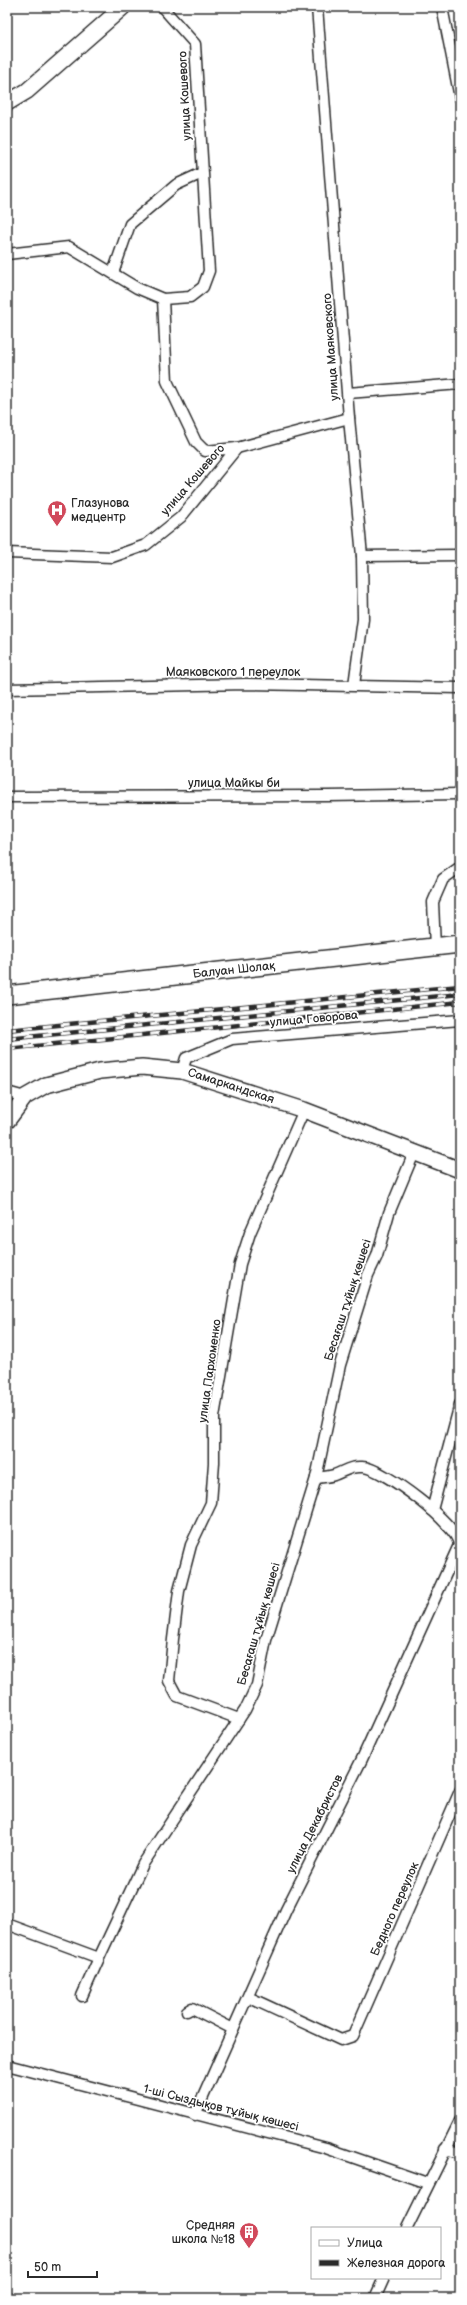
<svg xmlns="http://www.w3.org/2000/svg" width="467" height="2305" font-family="'Balsamiq Sans',sans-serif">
<rect width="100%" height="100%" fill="#fff"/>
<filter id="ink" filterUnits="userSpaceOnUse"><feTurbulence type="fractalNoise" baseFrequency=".025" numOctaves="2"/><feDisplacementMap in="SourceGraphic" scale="8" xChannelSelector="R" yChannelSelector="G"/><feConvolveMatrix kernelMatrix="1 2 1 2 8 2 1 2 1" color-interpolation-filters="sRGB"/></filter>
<g filter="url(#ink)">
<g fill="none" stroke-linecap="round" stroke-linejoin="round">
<defs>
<g id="street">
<path d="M317,7L349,418L362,556L363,619L354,685"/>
<path d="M442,7L460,98"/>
<path d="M7,254L69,247L137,288L163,299L190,297L203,287L209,271L195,44L162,7"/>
<path d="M113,273L130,224L176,185L202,173"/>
<path d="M348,393L460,384"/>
<path d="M237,448L349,418"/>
<path d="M7,553L112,557L146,545L181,517L237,448L205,451L196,442L167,381L163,299"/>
<path d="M362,556L460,555"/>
<path d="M7,689L246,684L460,688"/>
<path d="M7,797L328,796L460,794"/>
<path d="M435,948L433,902L443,879L460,867"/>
<path d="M182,1071L186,1058L232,1039L460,1020"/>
<path d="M7,1092L25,1097"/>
<path d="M432,1510L460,1404"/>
<path d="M239,1719L177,1696L169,1681L173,1639L179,1591L191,1545L211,1503L214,1463V1417L240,1264L250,1233L304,1110"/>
<path d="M7,1924L99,1958L143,1864L245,1710L257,1685L266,1640L316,1478L340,1365L368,1275L377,1256L389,1213L414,1153"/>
<path d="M82,1996L99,1958"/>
<path d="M248,1997L341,2040L353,2036L460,1791"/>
<path d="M187,2011L192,2008L233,2029"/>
<path d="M7,2065L326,2148L427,2183"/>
<path d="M195,2115L286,1910L362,1759L459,1545C459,1525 383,1468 363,1467C350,1466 345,1471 334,1475C328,1477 322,1477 316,1478"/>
<path d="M445,2149L460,2153"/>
<path d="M407,2228L460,2121"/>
<path d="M375,2298L384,2278"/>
</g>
<g id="secondary">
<path d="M7,103L27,91L123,7"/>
<path d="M7,1121L25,1097L46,1085L100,1071L142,1067L182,1071L304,1110L460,1170"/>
</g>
<path id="primary" d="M7,995L460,944"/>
</defs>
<!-- street casing -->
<use href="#street" stroke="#2b2b2b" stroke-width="13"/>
<!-- secondary casing -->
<use href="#secondary" stroke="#2b2b2b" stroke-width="18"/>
<!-- primary casing -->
<use href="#primary" stroke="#2b2b2b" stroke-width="20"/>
<!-- street -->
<use href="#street" stroke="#fff" stroke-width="10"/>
<!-- secondary -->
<use href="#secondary" stroke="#fff" stroke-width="15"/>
<!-- primary -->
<use href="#primary" stroke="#fff" stroke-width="17"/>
<defs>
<g id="rail">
<path d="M7,1030L460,986"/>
<path d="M7,1039L460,994"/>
<path d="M7,1049L460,1002"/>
</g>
</defs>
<!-- rail casing -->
<use href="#rail" stroke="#2b2b2b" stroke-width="4.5"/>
<!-- rail -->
<use href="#rail" stroke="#fff" stroke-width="3" stroke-dasharray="9" stroke-linecap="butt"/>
</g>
</g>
<!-- icons -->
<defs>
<symbol id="hospital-pin" viewBox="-11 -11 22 30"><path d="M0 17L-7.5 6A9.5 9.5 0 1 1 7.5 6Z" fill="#d1495b" stroke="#fff"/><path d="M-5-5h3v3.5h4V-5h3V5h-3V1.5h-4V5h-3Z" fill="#fff"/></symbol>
<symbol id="building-pin" viewBox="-11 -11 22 30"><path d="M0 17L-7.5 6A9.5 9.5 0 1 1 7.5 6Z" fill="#d1495b" stroke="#fff"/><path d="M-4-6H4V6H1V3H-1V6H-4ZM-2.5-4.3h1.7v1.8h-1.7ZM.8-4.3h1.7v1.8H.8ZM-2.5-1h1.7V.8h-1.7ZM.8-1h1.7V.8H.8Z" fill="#fff"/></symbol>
</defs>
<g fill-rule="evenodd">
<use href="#hospital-pin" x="46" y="499" width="22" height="30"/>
<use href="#building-pin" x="238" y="2221" width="22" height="30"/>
</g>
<g text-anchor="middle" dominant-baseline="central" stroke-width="3.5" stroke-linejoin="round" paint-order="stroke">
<!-- street labels -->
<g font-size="12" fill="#2b2b2b" stroke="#fff">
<text transform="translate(185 96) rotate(-93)">улица Кошевого</text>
<text transform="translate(331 347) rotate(-94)">улица Маяковского</text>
<text transform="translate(193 480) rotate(-49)">улица Кошевого</text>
<text x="233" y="672">Маяковского 1 переулок</text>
<text x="234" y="783">улица Майкы би</text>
<text transform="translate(234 970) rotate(-6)">Балуан Шолақ</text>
<text transform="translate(314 1019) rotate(-5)">улица Говорова</text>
<text transform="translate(231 1086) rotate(18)">Самаркандская</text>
<text transform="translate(348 1300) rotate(-72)">Бесағаш тұйық көшесі</text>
<text transform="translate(210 1371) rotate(-82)">улица Пархоменко</text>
<text transform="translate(259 1624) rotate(-74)">Бесағаш тұйық көшесі</text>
<text transform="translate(315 1824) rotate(-63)">улица Декабристов</text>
<text transform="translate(395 1909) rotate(-66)">Бедного переулок</text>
<text transform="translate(221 2108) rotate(14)">1-ші Сыздықов тұйық көшесі</text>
</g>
<!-- poi labels -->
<g font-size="12" fill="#2b2b2b" stroke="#fff" text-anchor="start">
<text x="71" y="503">Глазунова<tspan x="71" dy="14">медцентр</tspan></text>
<text x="235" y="2225" text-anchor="end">Средняя<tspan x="235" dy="14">школа №18</tspan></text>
</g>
</g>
<!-- margin -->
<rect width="467" height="2305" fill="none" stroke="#fff" stroke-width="24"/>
<rect x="12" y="12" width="443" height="2281" fill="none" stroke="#2b2b2b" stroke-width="1.5" filter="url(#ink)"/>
<!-- legend -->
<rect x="311" y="2227" width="130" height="52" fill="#ffffff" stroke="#aaaaaa"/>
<rect x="319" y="2240" width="20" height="6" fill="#ffffff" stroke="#aaaaaa"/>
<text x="347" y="2247" font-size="12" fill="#2b2b2b">Улица</text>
<rect x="319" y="2260" width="20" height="6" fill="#2b2b2b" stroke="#aaaaaa"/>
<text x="347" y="2267" font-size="12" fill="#2b2b2b">Железная дорога</text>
<!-- scale -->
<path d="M28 2271v6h69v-6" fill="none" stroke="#2b2b2b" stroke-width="2"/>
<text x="34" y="2271" font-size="12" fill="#2b2b2b" stroke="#ffffff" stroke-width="3" paint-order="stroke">50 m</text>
</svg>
